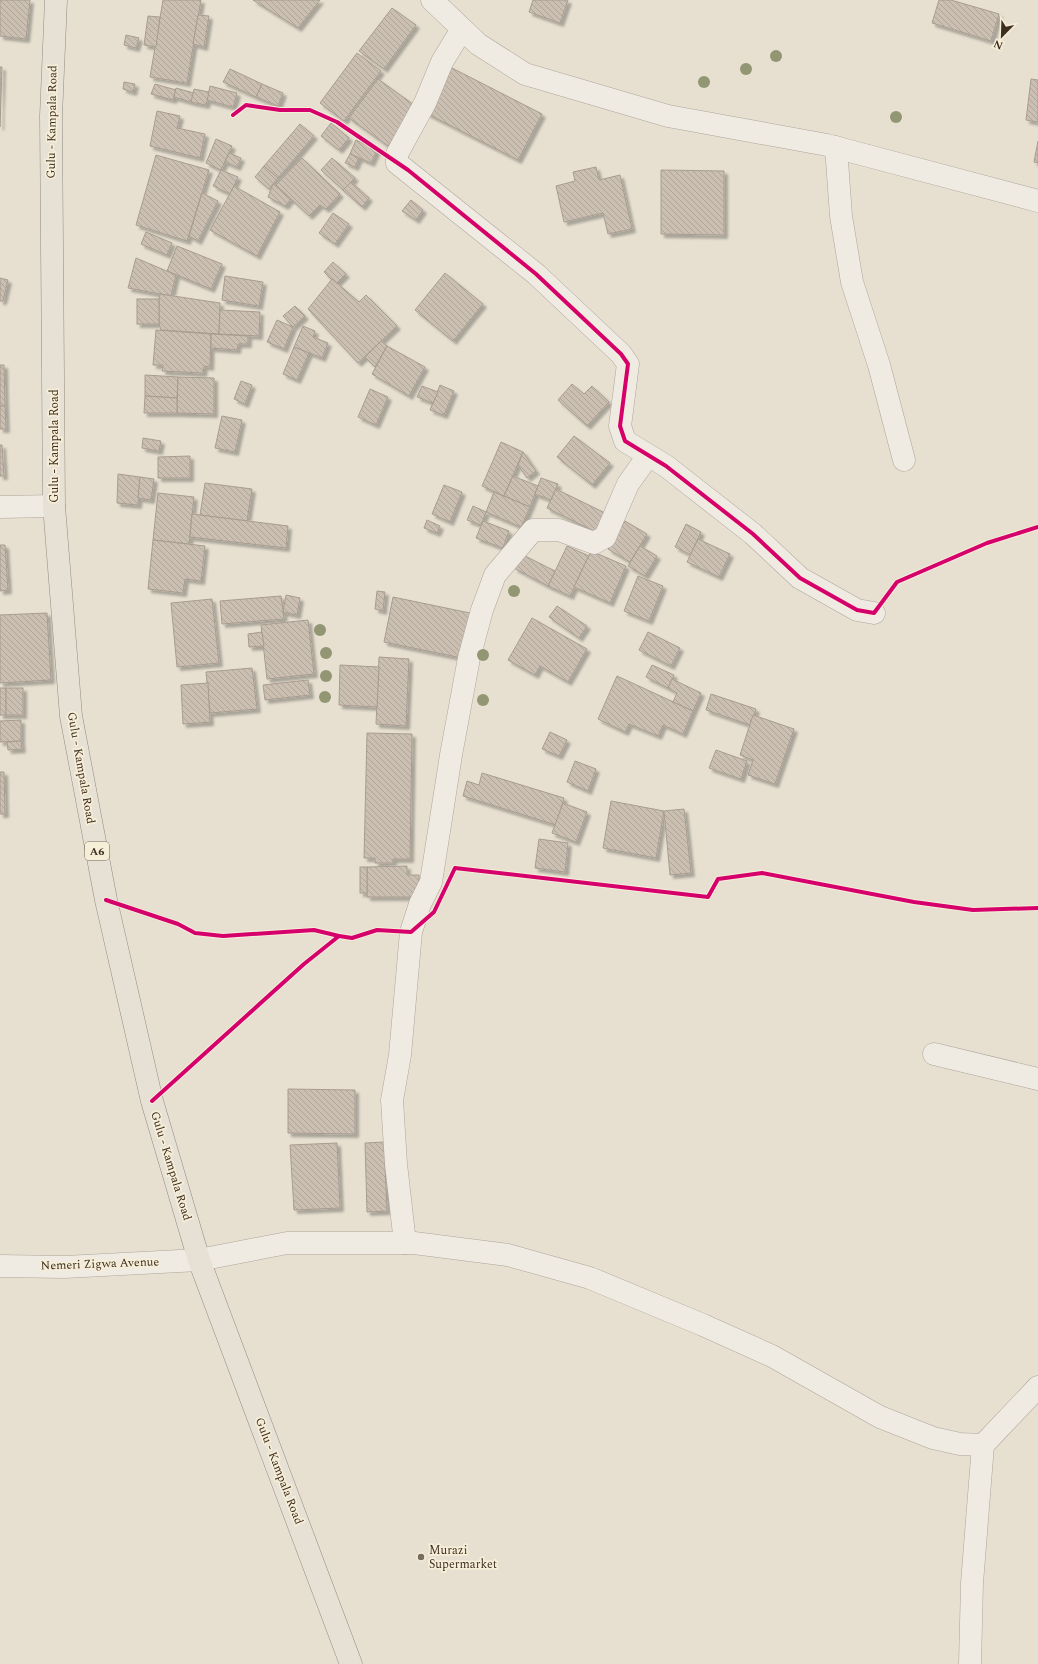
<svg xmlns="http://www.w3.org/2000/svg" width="1038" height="1664" font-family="Spectral,serif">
<defs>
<pattern id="building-back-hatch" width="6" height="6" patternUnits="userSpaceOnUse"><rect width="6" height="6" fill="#cbbfb2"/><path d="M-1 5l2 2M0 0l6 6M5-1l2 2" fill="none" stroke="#afa499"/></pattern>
<filter id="shadow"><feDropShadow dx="3.5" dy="3.5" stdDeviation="1" flood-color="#0004"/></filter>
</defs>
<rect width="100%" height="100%" fill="#e7e0d1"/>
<!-- building -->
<g fill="url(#building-back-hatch)" stroke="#a89c90" filter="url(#shadow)">
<path d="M0,0H30L26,39L0,36Z"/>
<path d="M163,0H201L187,83L150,77Z"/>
<path d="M253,0H320L298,28Z"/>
<path d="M533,0H568L560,23L529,12Z"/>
<path d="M939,0H951L999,14L991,41L932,23Z"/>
<path d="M392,8L416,25L384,69L359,51Z"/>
<path d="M198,15L209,16L204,47L193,44Z"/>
<path d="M148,16L160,17L156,47L144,45Z"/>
<path d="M126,35L139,38L136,48L124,45Z"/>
<path d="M357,53L381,71L344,121L320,103Z"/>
<path d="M0,67H2L0,127Z"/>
<path d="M450,67L542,114L518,160L426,113Z"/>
<path d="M230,69L262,84L256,97L223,82Z"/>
<path d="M378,79L417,107L388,146L349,118Z"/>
<path d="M1031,79L1038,80V122L1026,120Z"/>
<path d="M124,82L135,84L133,92L123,89Z"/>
<path d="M155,84L176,90L173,100L151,94Z"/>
<path d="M262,84L283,93L278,106L256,97Z"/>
<path d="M210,86L237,93L233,107L207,100Z"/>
<path d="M176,88L194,93L191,102L174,97Z"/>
<path d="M194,89L209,92L206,105L191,102Z"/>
<path d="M157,111L180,116L177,128L205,134L200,158L150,146Z"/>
<path d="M331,123L349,138L339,150L321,136Z"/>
<path d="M300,124L314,136L278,178L264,166Z"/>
<path d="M216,139L232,146L221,170L206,163Z"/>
<path d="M356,140L377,150L371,163L350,154Z"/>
<path d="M1038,141V163L1034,162Z"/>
<path d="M229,153L241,158L237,167L225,162Z"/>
<path d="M350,154L359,158L355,167L345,163Z"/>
<path d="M156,155L209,170L187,241L136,225Z"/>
<path d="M302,158L340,194L326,209L320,205L309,216L276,185Z"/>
<path d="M332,158L355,178L343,190L321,170Z"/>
<path d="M264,166L278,178L269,189L255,177Z"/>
<path d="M596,167L599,180L620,175L632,229L608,234L603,213L564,222L556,186L575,181L573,172Z"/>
<path d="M221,170L238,177L230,194L213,186Z"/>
<path d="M661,170L724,171V235L661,234Z"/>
<path d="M351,182L369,198L362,207L343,190Z"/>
<path d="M273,184L291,199L285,206L268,197Z"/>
<path d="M234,186L280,212L257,256L210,230Z"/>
<path d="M202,193L218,201L198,241L189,236Z"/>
<path d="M411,200L423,210L416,220L402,211Z"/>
<path d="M333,213L349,224L335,244L319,233Z"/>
<path d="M146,232L172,243L167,255L141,244Z"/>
<path d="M177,246L222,264L211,289L167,271Z"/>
<path d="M136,258L176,275L171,296L128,288Z"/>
<path d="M333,262L346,274L336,284L324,272Z"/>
<path d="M445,273L483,304L453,341L415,310Z"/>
<path d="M225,276L263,282L259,306L222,300Z"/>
<path d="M0,278L8,280L3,301H0Z"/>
<path d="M332,279L359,302L366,295L397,326L358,363L308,309Z"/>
<path d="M160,294L220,303L219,334L161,330L159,324V299Z"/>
<rect x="137" y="299" width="22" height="25"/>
<path d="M295,306L305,316L293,327L283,316Z"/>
<path d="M220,310L260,312L259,336L219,334Z"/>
<path d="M277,320L293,327L284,349L267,342Z"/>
<path d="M303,326L315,331L313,337L328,343L322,358L294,347Z"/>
<path d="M156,330L211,334L210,367L204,366L203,373L162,371L163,365H153Z"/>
<path d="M211,334L248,336V344H238L237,350L211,348Z"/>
<path d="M381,341L387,346L375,367L365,357Z"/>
<path d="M387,346L425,367L409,396L372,374Z"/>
<path d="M294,347L309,353L297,380L283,374Z"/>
<path d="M0,365H4L5,406H0Z"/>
<path d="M145,375L178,377L177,398L145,396Z"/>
<path d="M178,377L214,378V414L177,413Z"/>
<path d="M241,381L252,385L245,404L234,399Z"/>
<path d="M572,384L584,394L592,386L609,402L587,426L558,400Z"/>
<path d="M440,385L454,391L444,415L430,410Z"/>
<path d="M422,386L438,392L433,403L417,397Z"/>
<path d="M370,389L388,397L376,425L358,417Z"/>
<path d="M145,396L177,398V413H144Z"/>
<path d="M0,406H5L6,429H0Z"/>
<path d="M222,416L242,420L235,452L215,448Z"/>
<path d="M574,436L610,463L592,485L557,457Z"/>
<path d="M143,438L161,441L159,451L142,448Z"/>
<path d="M501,442L523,452L504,496L482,486Z"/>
<path d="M0,445H2L4,476H0Z"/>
<path d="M523,452L536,471L527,478L518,465Z"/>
<path d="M190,456V478H158V457Z"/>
<path d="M118,474L140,477L138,505L117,503Z"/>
<path d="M513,476L538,486L530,507L504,496Z"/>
<path d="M140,477L154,479L151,500L138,498Z"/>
<path d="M541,478L558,484L551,500L535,494Z"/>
<path d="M205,483L252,489L247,521L200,515Z"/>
<path d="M444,485L462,492L450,522L432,514Z"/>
<path d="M556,489L605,513L596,532L547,508Z"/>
<path d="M494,492L530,507L521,527L486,512Z"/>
<path d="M158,493L194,497L189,544L153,540Z"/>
<path d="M473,506L486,512L481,525L467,520Z"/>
<path d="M192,514L288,526L286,548L190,537Z"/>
<path d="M427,520L440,526L437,533L424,528Z"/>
<path d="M483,521L509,531L503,548L476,538Z"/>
<path d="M625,521L647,534L630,562L608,549Z"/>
<path d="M686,524L701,532L691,555L675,547Z"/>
<path d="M698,539L730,554L719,577L687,562Z"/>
<path d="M153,540L205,546L201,581L185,579L183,593L148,589Z"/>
<path d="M0,545H5L8,590L0,591Z"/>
<path d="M567,546L589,556L570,596L548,586Z"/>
<path d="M640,546L657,556L645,576L628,566Z"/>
<path d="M591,551L626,566L610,603L574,587Z"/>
<path d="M521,554L555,571L548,586L514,568Z"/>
<path d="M638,576L663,586L649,621L624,611Z"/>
<path d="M377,591L385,592L383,611L375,609Z"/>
<path d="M286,595L300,598L297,615L283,612Z"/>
<path d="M281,596L284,619L222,624L220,601Z"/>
<path d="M393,597L470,613L462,658L384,642Z"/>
<path d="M212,599L219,663L177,667L171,603Z"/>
<path d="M557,606L587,626L579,638L549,617Z"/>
<path d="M47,613L51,680L0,683V615Z"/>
<path d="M532,618L587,649L568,682L540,666L535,675L508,660Z"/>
<path d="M308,620L314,674L267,679L261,625Z"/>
<path d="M262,632L264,646L249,647L248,634Z"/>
<path d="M648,632L680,648L671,666L639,650Z"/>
<path d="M379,657L409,659L406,726L376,724Z"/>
<path d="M340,665L379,667L377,707L339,705Z"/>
<path d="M652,665L674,675L668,688L646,677Z"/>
<path d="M252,668L257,709L210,713L206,672Z"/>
<path d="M617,676L693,711L683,734L663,725L658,736L629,724L625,732L598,719Z"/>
<path d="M672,679L701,693L693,711L673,702L677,693L668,688Z"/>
<path d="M308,680L310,695L265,700L263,685Z"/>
<path d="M208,683L210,722L183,724L181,685Z"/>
<rect x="0" y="688" width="6" height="27"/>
<rect x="6" y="688" width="17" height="27"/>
<path d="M711,694L756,709L750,725L706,710Z"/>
<path d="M753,715L794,729L775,784L748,775L753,760L740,755Z"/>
<path d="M21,720V741L0,742V721Z"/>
<path d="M550,732L567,740L559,756L542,749Z"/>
<path d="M367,733L412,734L410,859H393V863H375V858H364Z"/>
<path d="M21,741L22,749L8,750L7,742Z"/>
<path d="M716,750L747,761L741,779L709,768Z"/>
<path d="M575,761L596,769L588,791L567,782Z"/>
<path d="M0,772H4L5,814H0Z"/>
<path d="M482,773L564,798L556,825L463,796L467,781L479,785Z"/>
<path d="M611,801L664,811L656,858L603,848Z"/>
<path d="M563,803L587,812L576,842L552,833Z"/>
<path d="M684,809L691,873L670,875L664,811Z"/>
<path d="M539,839L568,843L565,872L535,868Z"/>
<path d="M407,866V875H419V897H367V867Z"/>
<rect x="360" y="867" width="7" height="26"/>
<path d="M288,1089L355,1090V1134L288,1133Z"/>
<path d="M384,1142L387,1211L367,1212L365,1143Z"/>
<path d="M337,1143L340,1208L294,1210L290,1145Z"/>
</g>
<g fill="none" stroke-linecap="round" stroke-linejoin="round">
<defs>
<g id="minor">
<path d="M462,29L442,62L425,103L397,154V163L536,274L621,354L628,364L620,426L625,441L666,466L753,534L800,578L857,610L874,613"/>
<path d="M836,147L841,216L852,282L879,365L904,460"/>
<path d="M0,507L54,506"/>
<path d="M934,1054L1038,1079"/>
<path d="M405,1243L396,1164L392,1100L400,1055L411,932L420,904L431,882L451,755L469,658L482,610L495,575L533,530H559L594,543L605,537L628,484L648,456"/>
<path d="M0,1266L65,1267L199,1260"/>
<path d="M970,1664L972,1583L983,1445"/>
</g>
<g id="tertiary">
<path d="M432,0L478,44L525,74L668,116L827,145L1038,201"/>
<path d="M199,1260L287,1243H414L508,1255L590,1278L703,1325L772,1356L880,1417L933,1438L960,1444L983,1445L1038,1387"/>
</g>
<path id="primary" d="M56,0L51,116L54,506L71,716L106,900L152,1101L199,1260L351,1664"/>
</defs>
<!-- minor casing -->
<use href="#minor" stroke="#ada599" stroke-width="23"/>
<!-- tertiary casing -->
<use href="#tertiary" stroke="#ada599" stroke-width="23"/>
<!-- primary casing -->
<use href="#primary" stroke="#928b80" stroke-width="23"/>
<!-- minor -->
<use href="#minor" stroke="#efebe3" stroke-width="22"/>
<!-- tertiary -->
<use href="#tertiary" stroke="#efebe3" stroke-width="22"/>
<!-- primary -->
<use href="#primary" stroke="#e6e1d4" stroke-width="22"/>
<defs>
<g id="cycleway">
<path d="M233,115L246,105L280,110H310L337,122L408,170L536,274L621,354L628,364L620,426L625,441L666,466L753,534L800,578L857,610L874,613L897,582L987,543L1038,527"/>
<path d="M106,900L178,924L195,933L223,936L314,930L339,936L352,938L377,930L411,932L434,912L455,868L708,897L718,879L762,873L914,902L973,910L1038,908"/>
<path d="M152,1101L304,964L339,936"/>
</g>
</defs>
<!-- cycleway casing -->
<use href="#cycleway" stroke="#f7eed8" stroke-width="6"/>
<!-- cycleway -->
<use href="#cycleway" stroke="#d6006c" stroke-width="4"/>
</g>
<!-- trees -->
<g fill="#929673">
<circle cx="776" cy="56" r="6"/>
<circle cx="746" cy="69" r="6"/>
<circle cx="704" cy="82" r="6"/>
<circle cx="896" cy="117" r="6"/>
<circle cx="514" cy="591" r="6"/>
<circle cx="320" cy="630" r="6"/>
<circle cx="326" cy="653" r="6"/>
<circle cx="483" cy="655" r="6"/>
<circle cx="326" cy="676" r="6"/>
<circle cx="325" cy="697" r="6"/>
<circle cx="483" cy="700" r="6"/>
</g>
<!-- markers -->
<circle fill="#786c5e" stroke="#f7eed8" stroke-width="1.5" cx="421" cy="1557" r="4"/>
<g text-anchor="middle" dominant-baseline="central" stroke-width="3.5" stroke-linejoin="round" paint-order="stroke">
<!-- shield labels -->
<rect fill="#f7eed8" stroke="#756857" stroke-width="1" x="85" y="842" width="24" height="18" rx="3"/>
<g font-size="11" font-weight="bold" fill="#3d2e20">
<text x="97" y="851">A6</text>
</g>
<!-- street labels -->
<g font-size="12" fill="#3d2e20" stroke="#f7eed8">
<text transform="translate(52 122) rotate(-89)">Gulu - Kampala Road</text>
<text transform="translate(54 446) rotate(-90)">Gulu - Kampala Road</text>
<text transform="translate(81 768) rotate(80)">Gulu - Kampala Road</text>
<text transform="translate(171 1166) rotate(73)">Gulu - Kampala Road</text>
<text transform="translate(100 1264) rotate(-2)">Nemeri Zigwa Avenue</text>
<text transform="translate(279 1471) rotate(69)">Gulu - Kampala Road</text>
</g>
<!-- poi labels -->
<g font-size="12" fill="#3d2e20" stroke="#f7eed8" text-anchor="start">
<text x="429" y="1550">Murazi<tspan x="429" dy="14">Supermarket</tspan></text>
</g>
</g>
<!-- north arrow -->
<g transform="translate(1002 36) rotate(203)" stroke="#f7eed8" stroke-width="3" paint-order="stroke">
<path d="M0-3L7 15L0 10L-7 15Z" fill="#3d2e20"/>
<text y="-6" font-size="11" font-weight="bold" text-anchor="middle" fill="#3d2e20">N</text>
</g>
</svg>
